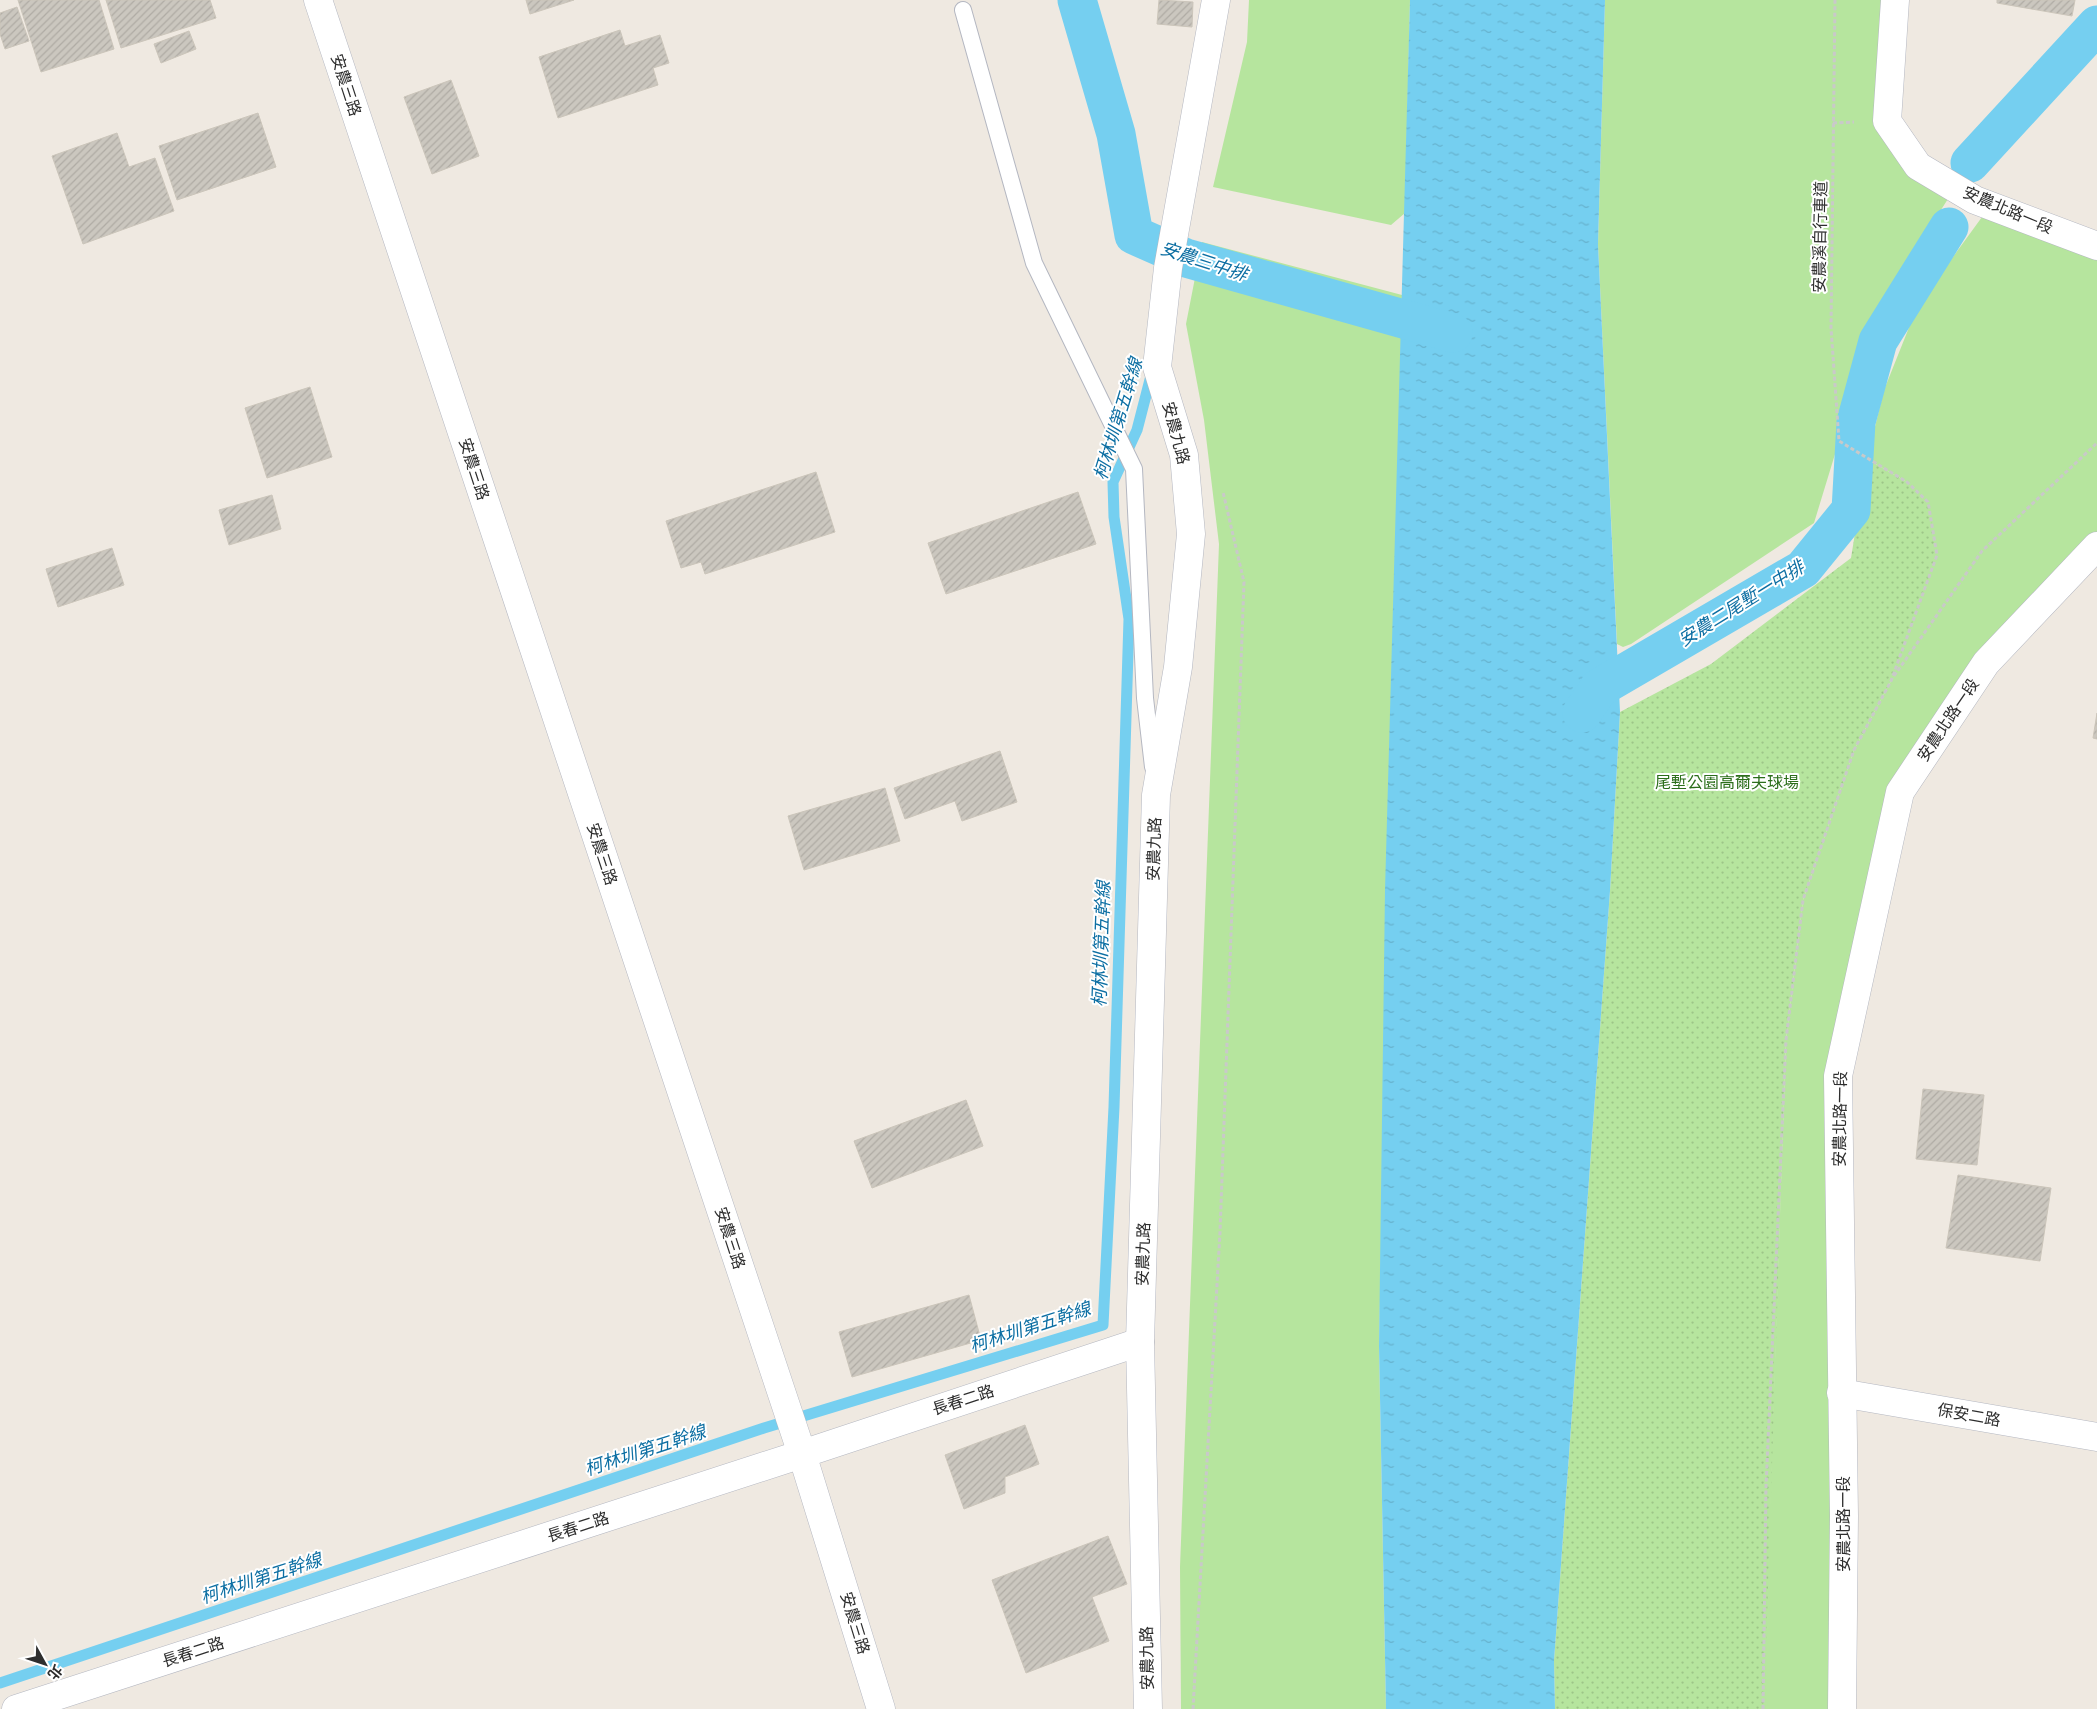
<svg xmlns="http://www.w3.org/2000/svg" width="2097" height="1709" font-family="'Space Grotesk','Noto Sans TC',sans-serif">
<defs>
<pattern id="park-dots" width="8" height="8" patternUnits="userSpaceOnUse" patternTransform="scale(1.25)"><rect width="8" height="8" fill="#b6e59e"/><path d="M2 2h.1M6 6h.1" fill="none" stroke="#9dc588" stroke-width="1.8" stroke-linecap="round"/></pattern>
<pattern id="water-ripples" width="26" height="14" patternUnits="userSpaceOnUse" patternTransform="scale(1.25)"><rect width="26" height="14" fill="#75cff0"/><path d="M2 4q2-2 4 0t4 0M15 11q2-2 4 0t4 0" fill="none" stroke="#66b2ce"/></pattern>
<pattern id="building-hatch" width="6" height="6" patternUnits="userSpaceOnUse" patternTransform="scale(1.25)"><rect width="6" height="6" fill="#cbc7bf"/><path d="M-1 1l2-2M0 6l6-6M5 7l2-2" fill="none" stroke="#afaba4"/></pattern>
</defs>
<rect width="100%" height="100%" fill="#efe9e1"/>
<!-- grass -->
<g fill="#b6e59e">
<path d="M1249,0H1410L1405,213L1391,225L1213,187L1247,42Z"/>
<path d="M1605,0H1896L1888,121L1955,188L1894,283L1848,382L1839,441L1814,523L1631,644L1623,647L1617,644L1598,244Z"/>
<path d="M1990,206L2097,246V546L1900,792L1838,1076L1841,1709H1763L1786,1040L1803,900L1854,750L1891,681L1907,482L1867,459L1884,390L1918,305Z"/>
<path d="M1202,242L1402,295L1379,1346L1386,1709H1181L1180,1567L1219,544L1204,420L1186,324Z"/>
</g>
<!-- park -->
<path fill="url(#park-dots)" d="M1867,459L1907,482L1928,502L1937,555L1891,681L1854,750L1803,900L1786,1040L1764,1709H1555L1554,1661L1610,891L1620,712L1711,664L1851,558Z"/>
<!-- water -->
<path fill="url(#water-ripples)" d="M1410,0H1605L1598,244L1620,712L1610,891L1554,1661L1555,1709H1386L1379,1346L1385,890Z"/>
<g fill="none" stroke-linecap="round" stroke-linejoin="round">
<!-- stream -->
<path stroke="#75cff0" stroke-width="11" d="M0,1683L764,1428L1103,1325L1114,1107L1129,619L1114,517L1113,482L1137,430L1152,372"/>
<!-- canal -->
<g stroke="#75cff0" stroke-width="39">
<path d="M1077,0L1116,134L1134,235L1186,258L1453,333"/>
<path d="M1970,163L2097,25"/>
<path d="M1582,713L1599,688L1803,569L1851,510L1856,422L1878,341L1949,227"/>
</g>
</g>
<!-- building -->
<g fill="url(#building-hatch)" stroke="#cbc5ba">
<path d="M18,0H99L114,49L41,72Z"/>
<path d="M106,0H210L216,18L121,48Z"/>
<path d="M526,0H574L530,14Z"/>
<path d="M1159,0L1193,2L1192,27L1157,24Z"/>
<path d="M1997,0H2075L2072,16L1997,3Z"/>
<path d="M17,7L29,41L5,49L0,34V13Z"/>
<path d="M620,30L625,46L660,35L669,63L653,68L658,85L558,118L539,57Z"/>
<path d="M189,31L196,49L161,63L154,44Z"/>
<path d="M451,80L479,156L432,174L404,97Z"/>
<path d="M258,113L276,167L177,200L159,146Z"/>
<path d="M117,133L129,167L155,158L174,211L83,244L52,156Z"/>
<path d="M310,387L332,457L267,478L245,408Z"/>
<path d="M816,472L835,532L705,574L701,562L681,568L666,521Z"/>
<path d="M1078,492L1096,544L946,594L928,543Z"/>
<path d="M272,495L281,529L229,545L219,510Z"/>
<path d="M112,548L124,585L58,607L46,569Z"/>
<path d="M2097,713V739L2093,738Z"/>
<path d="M1000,751L1017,802L962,821L955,801L905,819L894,788Z"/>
<path d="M885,788L900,841L804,870L788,816Z"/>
<path d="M1923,1089L1984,1095L1977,1165L1916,1159Z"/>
<path d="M966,1100L983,1146L872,1188L854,1141Z"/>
<path d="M1958,1175L2051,1188L2040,1261L1946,1248Z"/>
<path d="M969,1295L981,1340L852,1377L839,1332Z"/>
<path d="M1025,1425L1039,1464L1005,1477V1493L964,1509L945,1455Z"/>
<path d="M1108,1536L1127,1584L1092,1597L1109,1641L1026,1673L992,1580Z"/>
</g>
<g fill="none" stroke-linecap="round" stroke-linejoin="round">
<defs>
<path id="service" d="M963,10L1034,263L1134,469L1145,698L1153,767"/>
<g id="minor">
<path d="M318,0L802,1454L881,1709"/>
<path d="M1895,0L1887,121L1918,166L1975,200L2097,246"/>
<path d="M1841,1393L2097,1437"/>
<path d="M16,1709L802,1454L1140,1342"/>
<path d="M1148,1709L1140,1342L1156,795L1178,667L1191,534L1184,455L1157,367L1168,268L1216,0"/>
<path d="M1842,1709L1844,1516L1838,1076L1900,792L1986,663L2097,546"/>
</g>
</defs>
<!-- service casing -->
<use href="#service" stroke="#b4b7c1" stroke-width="18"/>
<!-- minor casing -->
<use href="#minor" stroke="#b4b7c1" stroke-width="29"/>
<!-- path -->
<g stroke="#c9c9c9" stroke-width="3" stroke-dasharray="4 2.5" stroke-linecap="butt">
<path d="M1833,123L1854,122"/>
<path d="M1894,676L1982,551L2097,443"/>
<path d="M1193,1709L1220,1232L1244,582L1223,492"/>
<path d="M1763,1709L1766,1487L1786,1040L1803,900L1854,750L1891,681L1937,555L1928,502L1907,482L1839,441L1831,328L1835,0"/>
</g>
<!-- service -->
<use href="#service" stroke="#fff" stroke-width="16"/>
<!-- minor -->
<use href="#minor" stroke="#fff" stroke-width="28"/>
</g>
<g text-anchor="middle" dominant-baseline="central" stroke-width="4" stroke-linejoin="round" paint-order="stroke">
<!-- street labels -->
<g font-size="16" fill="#2e2e2e" stroke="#fff">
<text transform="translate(346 85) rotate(72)">安農三路</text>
<text transform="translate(2008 210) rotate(23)">安農北路一段</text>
<text transform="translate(1820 237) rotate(-89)">安農溪自行車道</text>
<text transform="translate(1176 433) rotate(75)">安農九路</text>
<text transform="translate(474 469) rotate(72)">安農三路</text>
<text transform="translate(1948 720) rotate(-56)">安農北路一段</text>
<text transform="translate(1154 849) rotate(-88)">安農九路</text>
<text transform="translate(602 854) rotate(72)">安農三路</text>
<text transform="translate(1840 1119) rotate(-89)">安農北路一段</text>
<text transform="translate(730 1238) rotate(72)">安農三路</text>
<text transform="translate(1143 1254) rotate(-88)">安農九路</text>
<text transform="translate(963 1400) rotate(-18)">長春二路</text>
<text transform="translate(1969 1415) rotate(10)">保安二路</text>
<text transform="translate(1843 1524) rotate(-90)">安農北路一段</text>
<text transform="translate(578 1527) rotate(-18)">長春二路</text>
<text transform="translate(855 1623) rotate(73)">安農三路</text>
<text transform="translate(193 1652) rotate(-18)">長春二路</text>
<text transform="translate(1147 1658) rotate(-91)">安農九路</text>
</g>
<!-- park labels -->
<g font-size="16" fill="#2c6e1b" stroke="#fff">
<text x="1727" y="782">尾塹公園高爾夫球場</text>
</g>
<!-- water labels -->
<g font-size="18" font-style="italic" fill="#0d6fa3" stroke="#fff">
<text transform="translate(1204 261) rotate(18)">安農三中排</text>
<text transform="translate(1118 419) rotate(-73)">柯林圳第五幹線</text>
<text transform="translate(1741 603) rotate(-32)">安農二尾塹一中排</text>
<text transform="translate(1101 944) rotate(-88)">柯林圳第五幹線</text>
<text transform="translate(1030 1327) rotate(-18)">柯林圳第五幹線</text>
<text transform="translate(645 1450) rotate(-18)">柯林圳第五幹線</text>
<text transform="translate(261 1578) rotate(-18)">柯林圳第五幹線</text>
</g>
</g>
<!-- north arrow -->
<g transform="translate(45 1664) rotate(130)" stroke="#ffffff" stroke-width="4" paint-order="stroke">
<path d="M0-4L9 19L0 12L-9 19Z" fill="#2e2e2e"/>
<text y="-8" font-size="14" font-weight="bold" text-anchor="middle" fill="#2e2e2e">北</text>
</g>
</svg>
